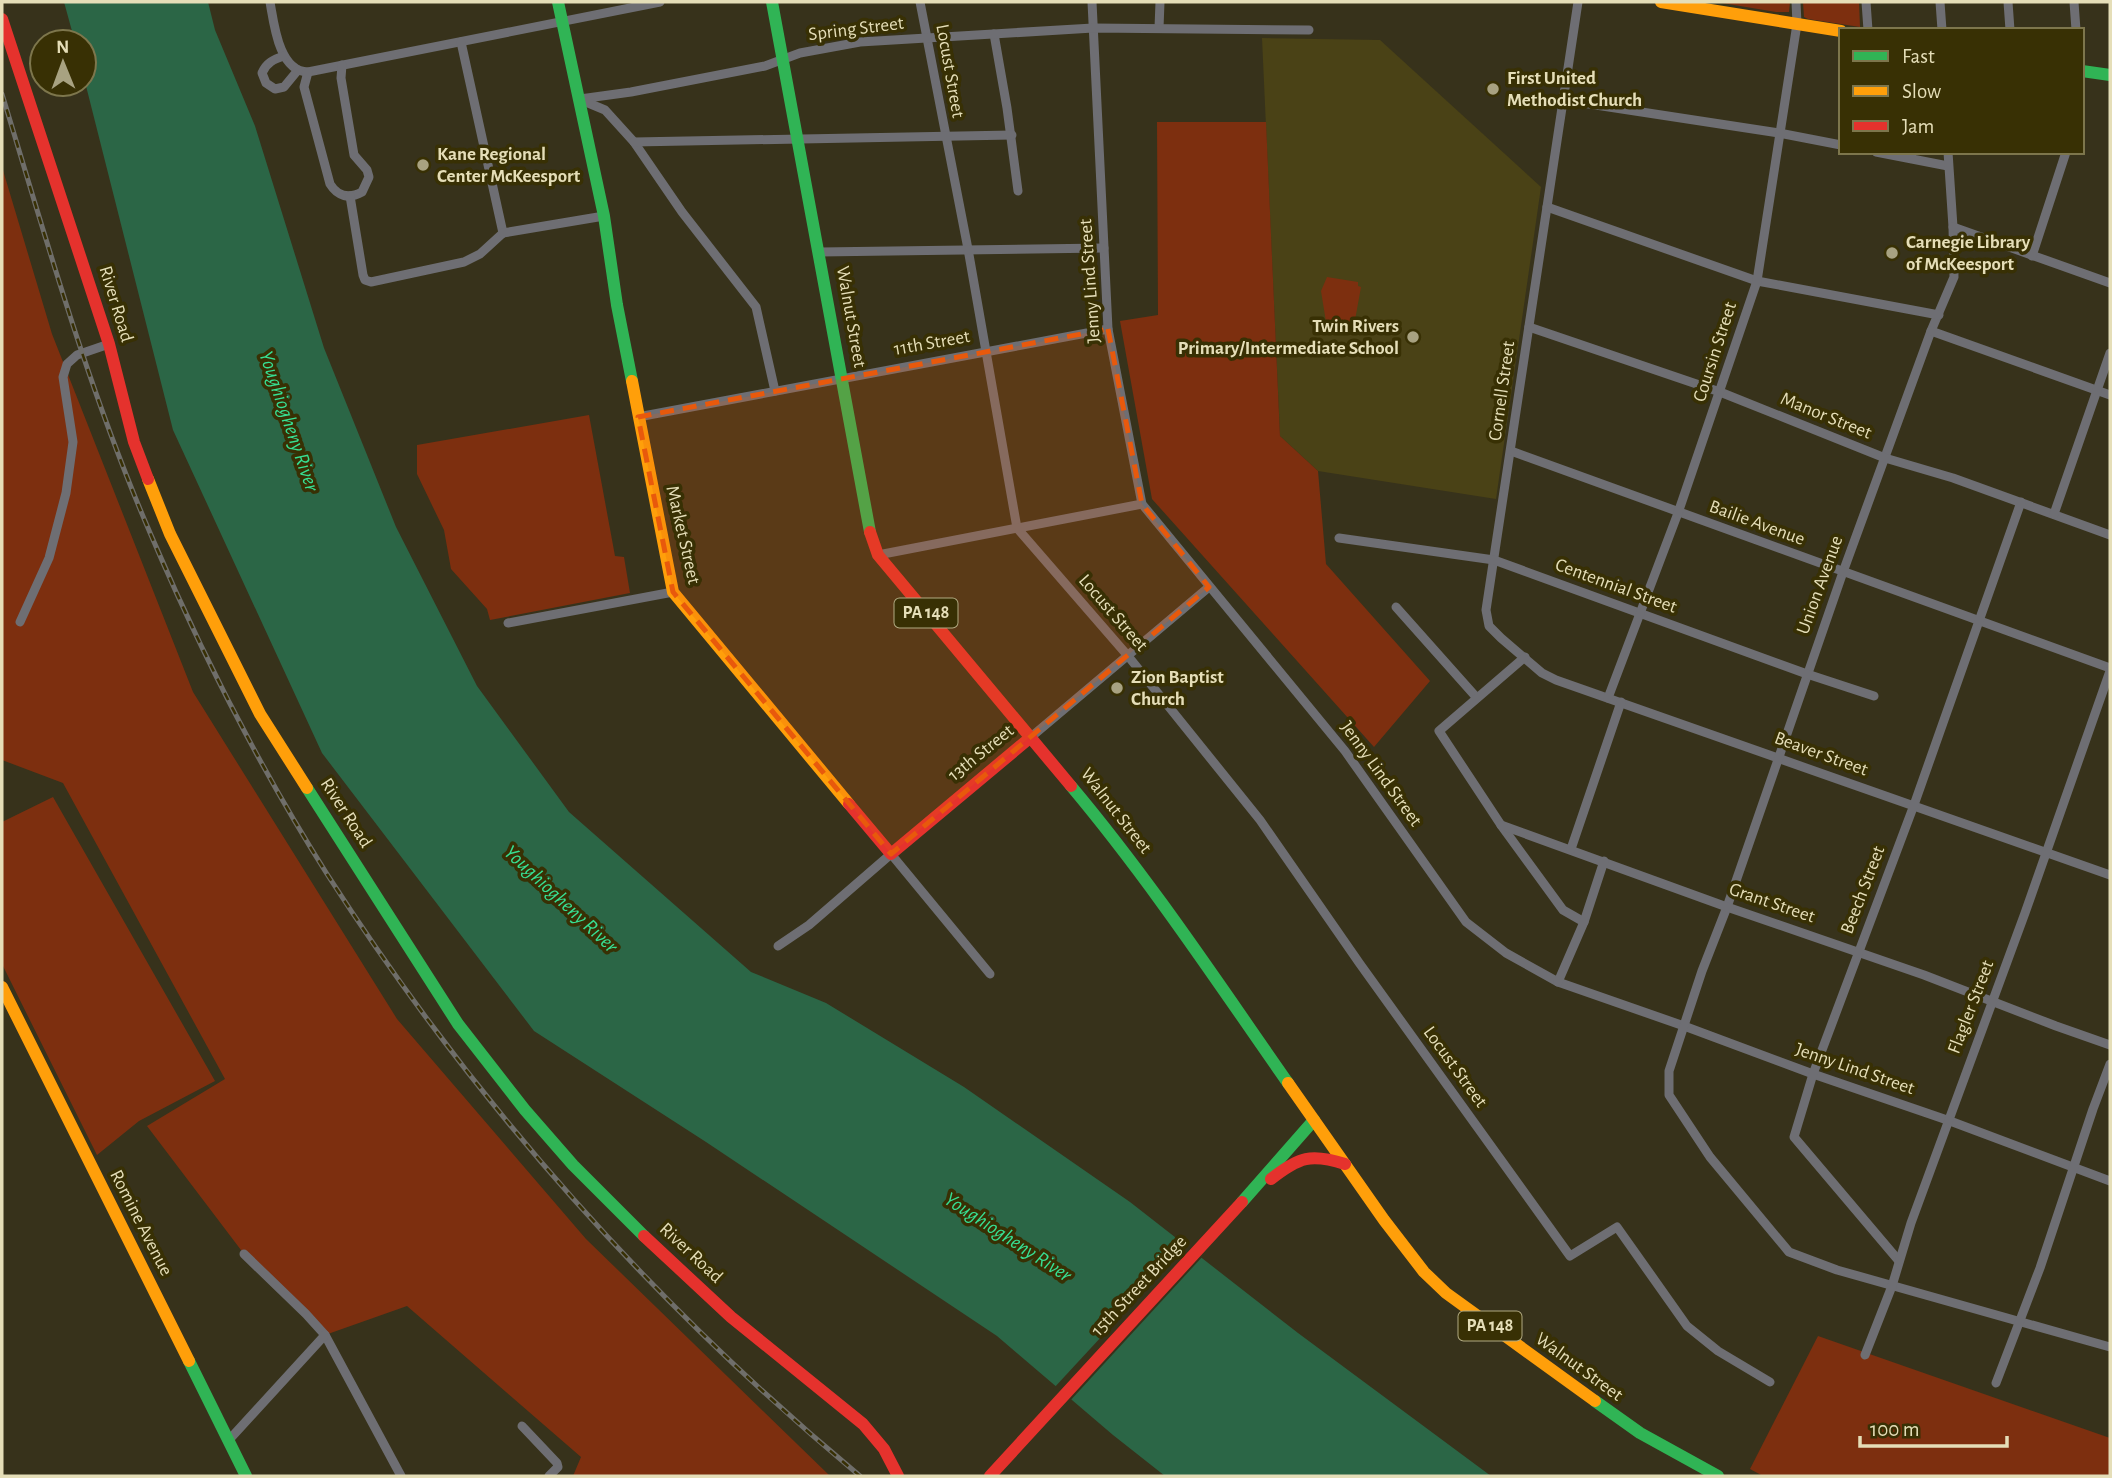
<svg xmlns="http://www.w3.org/2000/svg" width="2112" height="1478" font-family="'Alegreya Sans',sans-serif">
<rect width="100%" height="100%" fill="#37321b"/>
<!-- built -->
<path fill="#4a4216" d="M1262,38L1380,40L1541,187L1496,499L1318,471L1280,436Z"/>
<!-- green -->
<g fill="#7d2f0f">
<path d="M1716,2H1790L1789,12H1776Z"/>
<path d="M1803,2H1859L1860,27L1808,19L1804,17Z"/>
<path d="M1157,122H1266L1280,436L1318,471L1326,564L1430,681L1374,747L1152,499L1120,321L1158,315Z"/>
<path d="M2,167L52,334L193,692L397,1019L586,1239L830,1476H573L581,1457L407,1306L325,1335L244,1254L147,1126L225,1079L63,783L2,760Z"/>
<path d="M1327,277L1358,282V286L1361,287L1353,331L1327,328L1321,291Z"/>
<path d="M589,415L615,556L624,557L630,593L490,620L487,609L451,569L444,530L417,474V445Z"/>
<path d="M53,797L215,1081L139,1121L97,1155L2,964V822Z"/>
<path d="M1818,1336L2110,1438V1476H1763L1750,1469Z"/>
</g>
<!-- water -->
<path fill="#2b6646" d="M64,2H208L215,30L255,126L324,348L396,527L477,686L569,812L751,972L826,1003L964,1087L1130,1202L1298,1333L1491,1476H1165L1113,1435L997,1336L706,1142L534,1031L322,753L173,430L84,78V42H75Z"/>
<!-- pier -->
<path fill="#37321b" d="M1188,1243L1204,1255L1069,1402L1053,1389Z"/>
<g fill="none" stroke-linecap="round" stroke-linejoin="round">
<!-- street -->
<g stroke="#6e6e73" stroke-width="9">
<path d="M270,2C274,24 279,72 308,72L660,2"/>
<path d="M920,2L968,249L1017,528L1128,656L1260,820L1360,964L1570,1256L1617,1227L1687,1326L1718,1351L1770,1382"/>
<path d="M1092,2L1108,329L1142,504L1345,751L1466,922L1506,953L1558,982L1684,1026L1813,1074L1950,1121L2110,1181"/>
<path d="M1578,2L1486,610L1489,626L1501,638L1542,673L1556,680L2110,875"/>
<path d="M1866,2L1868,30"/>
<path d="M1940,2L1942,30"/>
<path d="M2008,2L2010,30"/>
<path d="M2074,2L2076,30"/>
<path d="M1159,28L1160,2"/>
<path d="M994,34L1007,108L1018,191"/>
<path d="M461,42L503,233"/>
<path d="M284,56C274,59 266,63 262,73L266,83L275,89L284,87L298,70"/>
<path d="M308,72L304,87L330,184C338,197 349,199 362,192L369,177L367,170L354,155L341,78L342,65"/>
<path d="M580,99L631,92L765,66L800,53L860,42L1093,28L1309,30"/>
<path d="M581,100L605,110L634,142L682,212L756,307L775,391"/>
<path d="M1563,100L1779,133L1841,145"/>
<path d="M634,142L1012,135"/>
<path d="M1876,152L1948,166"/>
<path d="M1948,152L1953,227L1954,277L1931,331L1843,572L1727,907L1702,971L1669,1071V1095L1710,1157L1789,1252L1837,1270L2110,1347"/>
<path d="M350,196L363,275L365,280L371,282L464,262L480,254L503,233"/>
<path d="M1547,207L1757,281L1939,315"/>
<path d="M1953,227L2110,283"/>
<path d="M503,233L604,216"/>
<path d="M820,252L1104,248"/>
<path d="M2032,256L2066,152"/>
<path d="M1529,327L1720,392L1885,458L1953,478L2110,535"/>
<path d="M1931,331L2110,395"/>
<path d="M638,417L1108,329"/>
<path d="M1511,451L2110,668"/>
<path d="M2054,514L2110,353"/>
<path d="M1339,538L1494,560L1807,674L1874,696"/>
<path d="M878,555L1142,504"/>
<path d="M1396,607L1477,698"/>
<path d="M20,622L49,558L66,493L73,442L63,377L67,364L77,355L109,344"/>
<path d="M508,623L673,592"/>
<path d="M1525,657L1439,731L1501,825L1563,910L1584,922"/>
<path d="M1608,698L1678,513L1757,281L1797,24L1796,2"/>
<path d="M1031,737L1209,587"/>
<path d="M1501,825L1727,907L1924,975L2056,1026L2110,1045"/>
<path d="M1571,849L1621,702"/>
<path d="M778,946L809,925L891,854L990,974"/>
<path d="M1558,982L1584,922L1604,861"/>
<path d="M244,1254L306,1314L325,1335L401,1476"/>
<path d="M1899,1261L1794,1137L1813,1074L1914,805L2021,502"/>
<path d="M1865,1355L1892,1286L1911,1223L2025,913L2110,671"/>
<path d="M1996,1383L2040,1268L2093,1109L2110,1064"/>
<path d="M522,1426L557,1463L558,1467L549,1476"/>
<path d="M228,1441L325,1335"/>
</g>
<!-- fast -->
<g stroke="#30b455" stroke-width="12">
<path d="M558,2L604,216L617,305L632,381"/>
<path d="M772,2L870,532"/>
<path d="M2082,71L2110,75"/>
<path d="M1071,786C1150,880 1218,983 1288,1083"/>
<path d="M307,788L458,1024L525,1110L573,1165L644,1236"/>
<path d="M1242,1202L1314,1120"/>
<path d="M189,1361L246,1476"/>
<path d="M1595,1401L1640,1433L1718,1476"/>
</g>
<!-- slow -->
<g stroke="#ff9f0a" stroke-width="12">
<path d="M1661,2L1841,31"/>
<path d="M632,381L673,592L849,804"/>
<path d="M148,479L170,534L260,714L307,788"/>
<path d="M2,987L189,1361"/>
<path d="M1288,1083L1384,1220L1424,1272L1446,1293L1595,1401"/>
</g>
<!-- jam -->
<g stroke="#e5322d" stroke-width="12">
<path d="M2,19L109,344L134,442L148,479"/>
<path d="M870,532L878,555L1071,786"/>
<path d="M849,804L891,854L1031,737"/>
<path d="M1271,1179C1299,1157 1311,1153 1345,1164"/>
<path d="M644,1236L731,1317L863,1424L884,1449L898,1476"/>
<path d="M990,1476L1242,1202"/>
</g>
<defs>
<path id="rail" d="M2,94C47,242 89,392 151,535C200,650 260,768 327,874C473,1101 653,1304 860,1476"/>
</defs>
<!-- rail casing -->
<use href="#rail" stroke="#6f6e6a" stroke-width="5"/>
<!-- rail -->
<use href="#rail" stroke="#383004" stroke-width="2.5" stroke-dasharray="8" stroke-linecap="butt"/>
</g>
<!-- marked area -->
<path fill="#e8590c" fill-opacity="0.2" stroke="#e8590c" stroke-width="5" stroke-dasharray="14 9" stroke-linejoin="round" d="M1108,329L1142,504L1209,587L891,854L673,592L638,417Z"/>
<!-- markers -->
<g fill="#a8a281" stroke="#383004" stroke-width="2.5">
<circle cx="1493" cy="89" r="7"/>
<circle cx="423" cy="165" r="7"/>
<circle cx="1892" cy="253" r="7"/>
<circle cx="1413" cy="337" r="7"/>
<circle cx="1117" cy="688" r="7"/>
</g>
<g text-anchor="middle" dominant-baseline="central" stroke-width="7" stroke-linejoin="round" paint-order="stroke">
<!-- shield labels -->
<g fill="#383004" stroke="#b1aa82" stroke-width="2">
<rect x="894.5" y="598.5" width="63" height="29" rx="5"/>
<rect x="1458.5" y="1311.5" width="63" height="29" rx="5"/>
</g>
<g font-size="18" font-weight="bold" fill="#e5deb8">
<text x="926" y="613">PA 148</text>
<text x="1490" y="1326">PA 148</text>
</g>
<!-- street labels -->
<g font-size="19" fill="#e5deb8" stroke="#383004">
<text transform="translate(856 29) rotate(-7)">Spring Street</text>
<text transform="translate(950 71) rotate(80)">Locust Street</text>
<text transform="translate(1090 281) rotate(-94)">Jenny Lind Street</text>
<text transform="translate(116 304) rotate(73)">River Road</text>
<text transform="translate(851 317) rotate(80)">Walnut Street</text>
<text transform="translate(932 343) rotate(-10)">11th Street</text>
<text transform="translate(1715 352) rotate(-72)">Coursin Street</text>
<text transform="translate(1502 391) rotate(-82)">Cornell Street</text>
<text transform="translate(1826 416) rotate(22)">Manor Street</text>
<text transform="translate(1757 523) rotate(20)">Bailie Avenue</text>
<text transform="translate(683 535) rotate(77)">Market Street</text>
<text transform="translate(1820 585) rotate(-70)">Union Avenue</text>
<text transform="translate(1616 586) rotate(20)">Centennial Street</text>
<text transform="translate(1113 613) rotate(49)">Locust Street</text>
<text transform="translate(981 753) rotate(-39)">13th Street</text>
<text transform="translate(1821 754) rotate(20)">Beaver Street</text>
<text transform="translate(1381 774) rotate(54)">Jenny Lind Street</text>
<text transform="translate(1116 811) rotate(52)">Walnut Street</text>
<text transform="translate(346 813) rotate(57)">River Road</text>
<text transform="translate(1863 890) rotate(-69)">Beech Street</text>
<text transform="translate(1772 903) rotate(19)">Grant Street</text>
<text transform="translate(1971 1007) rotate(-69)">Flagler Street</text>
<text transform="translate(1455 1067) rotate(54)">Locust Street</text>
<text transform="translate(1855 1069) rotate(19)">Jenny Lind Street</text>
<text transform="translate(141 1223) rotate(63)">Romine Avenue</text>
<text transform="translate(691 1253) rotate(43)">River Road</text>
<text transform="translate(1139 1286) rotate(-47)">15th Street Bridge</text>
<text transform="translate(1579 1367) rotate(36)">Walnut Street</text>
</g>
<!-- poi labels -->
<g font-size="19" font-weight="bold" fill="#e5deb8" stroke="#383004" text-anchor="start">
<text x="1507" y="78">First United<tspan x="1507" dy="22">Methodist Church</tspan></text>
<text x="437" y="154">Kane Regional<tspan x="437" dy="22">Center McKeesport</tspan></text>
<text x="1906" y="242">Carnegie Library<tspan x="1906" dy="22">of McKeesport</tspan></text>
<text x="1399" y="326" text-anchor="end">Twin Rivers<tspan x="1399" dy="22">Primary/Intermediate School</tspan></text>
<text x="1131" y="677">Zion Baptist<tspan x="1131" dy="22">Church</tspan></text>
</g>
<!-- water labels -->
<g font-size="21" font-style="italic" fill="#37df93" stroke="#383004">
<text transform="translate(289 421) rotate(71)">Youghiogheny River</text>
<text transform="translate(561 899) rotate(43)">Youghiogheny River</text>
<text transform="translate(1008 1237) rotate(33)">Youghiogheny River</text>
</g>
</g>
<!-- border -->
<rect width="2112" height="1478" fill="none" stroke="#e5deb8" stroke-width="7"/>
<!-- legend -->
<rect x="1839" y="28" width="245" height="126" fill="#383004" stroke="#7d764c" stroke-width="2"/>
<rect x="1853" y="51" width="35" height="10" fill="#30b455" stroke="#7d764c" stroke-width="2"/>
<text x="1902" y="63" font-size="21" fill="#e5deb8">Fast</text>
<rect x="1853" y="86" width="35" height="10" fill="#ff9f0a" stroke="#7d764c" stroke-width="2"/>
<text x="1902" y="98" font-size="21" fill="#e5deb8">Slow</text>
<rect x="1853" y="121" width="35" height="10" fill="#e5322d" stroke="#7d764c" stroke-width="2"/>
<text x="1902" y="133" font-size="21" fill="#e5deb8">Jam</text>
<!-- north arrow -->
<g transform="translate(63 63) rotate(359)"><circle r="33" fill="#383004" stroke="#7d764c" stroke-width="2"/>
<path d="M0-5L12 26L0 18L-12 26Z" fill="#a8a281"/>
<text y="-10" font-size="19" font-weight="bold" text-anchor="middle" fill="#e5deb8">N</text>
</g>
<!-- scale -->
<path d="M1860 1436v10h147v-10" fill="none" stroke="#e5deb8" stroke-width="3.5"/>
<text x="1870" y="1436" font-size="21" fill="#e5deb8" stroke="#383004" stroke-width="5" paint-order="stroke">100 m</text>
</svg>
